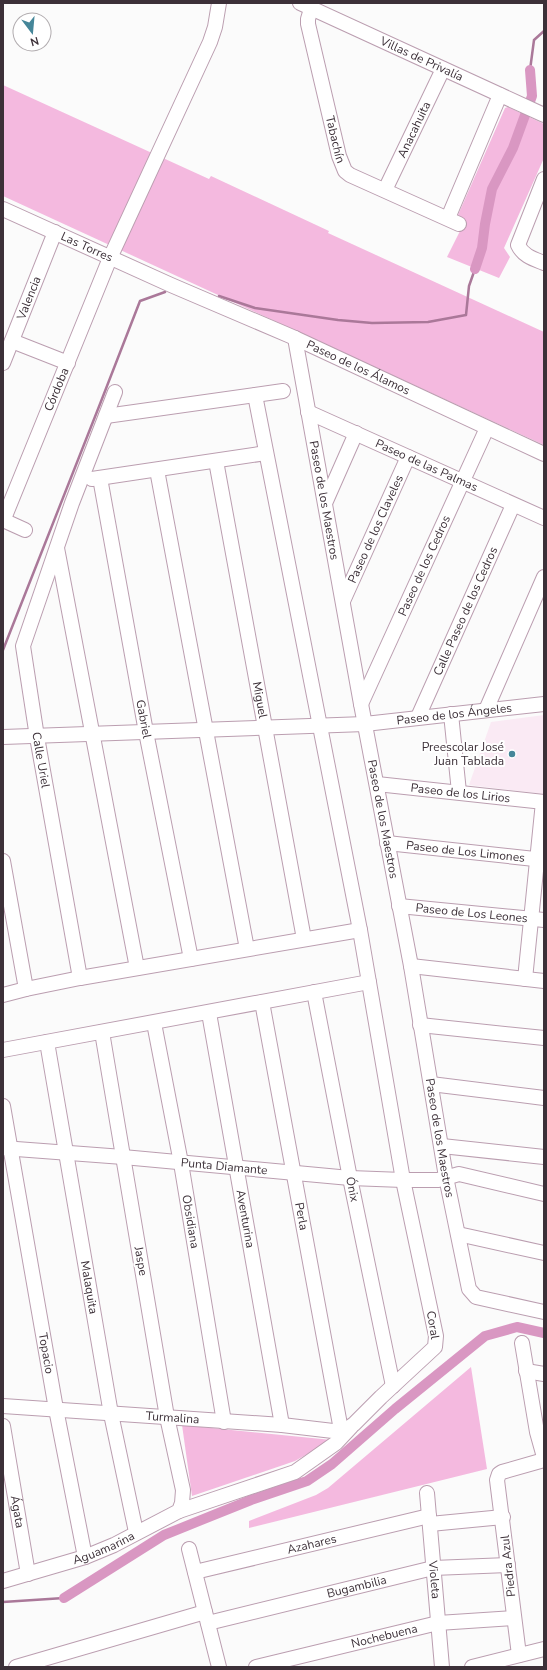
<svg xmlns="http://www.w3.org/2000/svg" width="547" height="1670" font-family="'Nunito Sans',sans-serif">
<rect width="100%" height="100%" fill="#fbfbfb"/>
<!-- built -->
<path fill="#faeaf4" d="M544,715V794L469,785L491,722Z"/>
<!-- green -->
<g fill="#f4b9df">
<path d="M3,85L209,179L211,176L329,231L328,233L544,332V445L3,196Z"/>
<path d="M508,107L544,124V158L504,248L510,257L499,278L447,257L464,223L458,215L505,108Z"/>
<path d="M471,1367L487,1469L249,1528V1521L316,1495L328,1488Z"/>
<path d="M182,1425L332,1440L295,1461L192,1496Z"/>
</g>
<g fill="none" stroke-linecap="round" stroke-linejoin="round">
<!-- stream -->
<g stroke="#aa7899" stroke-width="2.5">
<path d="M530,70L534,40L544,31"/>
<path d="M219,296L255,308L338,320L372,323L428,322L466,315L469,286L475,269"/>
<path d="M3,650L100,404L140,301L165,292"/>
<path d="M3,1602L64,1598"/>
</g>
<!-- canal -->
<g stroke="#d997c2" stroke-width="10">
<path d="M475,269L482,248L485,224L492,189L513,148L532,96L530,70"/>
<path d="M64,1598L164,1535L251,1500L307,1481L332,1464L395,1409L485,1336L517,1327L544,1333"/>
</g>
<defs>
<g id="minor">
<path id="s1" d="M300,3L544,115"/>
<path id="s2" d="M311,9L308,19V24L339,156L345,171L350,175L459,224"/>
<path d="M544,179L518,245C523,256 534,259 544,263"/>
<path id="s3" d="M385,190L443,69"/>
<path id="s4" d="M3,209L171,285L295,338L544,454"/>
<path d="M448,218L500,95"/>
<path id="s5" d="M295,338L361,704L411,966L446,1177L469,1289L476,1297L544,1312"/>
<path d="M12,341L68,363"/>
<path id="s6" d="M3,363L55,232"/>
<path id="s7" d="M308,412L544,518"/>
<path d="M106,416L283,391"/>
<path id="s8" d="M216,461L304,939"/>
<path d="M157,470L247,949"/>
<path id="s9" d="M100,478L146,732L191,959"/>
<path d="M92,479L266,453"/>
<path d="M326,501L356,433"/>
<path d="M3,520L25,530"/>
<path id="s10" d="M3,521L110,258L210,42L215,27L219,3"/>
<path d="M57,548L137,968"/>
<path id="s11" d="M343,601L408,457"/>
<path id="s12" d="M361,704L487,428"/>
<path d="M486,710L544,577"/>
<path d="M451,714L459,792"/>
<path id="s13" d="M418,717L513,505"/>
<path id="s14" d="M3,737L365,724L544,704"/>
<path id="s15" d="M377,784L544,802"/>
<path id="s16" d="M387,843L544,860"/>
<path d="M3,861L26,989L3,995"/>
<path id="s17" d="M399,906L544,920"/>
<path d="M411,966L544,981"/>
<path d="M80,978L37,737L23,646L72,503L115,392"/>
<path d="M525,979L543,802"/>
<path d="M26,989L80,978L360,930"/>
<path id="s18" d="M314,992L350,1178L393,1386"/>
<path id="s19" d="M262,1002L341,1430"/>
<path id="s20" d="M209,1013L282,1425"/>
<path id="s21" d="M154,1023L181,1163L224,1422"/>
<path d="M420,1025L544,1038"/>
<path id="s22" d="M47,1042L111,1414L136,1532"/>
<path d="M3,1050L369,982"/>
<path d="M431,1084L544,1098"/>
<path id="s23" d="M3,1106L56,1409L85,1557"/>
<path d="M442,1146L544,1157"/>
<path id="s24" d="M3,1148L123,1157L350,1178L403,1180H438L459,1174L544,1194"/>
<path d="M458,1234L544,1253"/>
<path d="M522,1343L537,1432L544,1457"/>
<path d="M526,1371L544,1374"/>
<path id="s25" d="M3,1406L282,1425L333,1431L348,1428L354,1424L381,1397L435,1347L436,1336L403,1180L360,930L255,395"/>
<path id="s26" d="M3,1426L28,1574"/>
<path id="s27" d="M427,1493L442,1667"/>
<path d="M179,1511L295,1472L336,1443L351,1427"/>
<path d="M430,1524L503,1517"/>
<path d="M189,1549L219,1667"/>
<path id="s28" d="M195,1572L429,1516"/>
<path id="s29" d="M3,1581L85,1557L114,1545L179,1511L182,1503L183,1490L167,1417L102,1032"/>
<path id="s30" d="M208,1623L433,1568L508,1565"/>
<path d="M519,1655L497,1480L499,1474L502,1472L544,1460"/>
<path d="M16,1667L205,1612"/>
<path id="s31" d="M256,1667L438,1623L514,1618"/>
<path d="M472,1667L544,1649"/>
</g>
</defs>
<!-- minor casing -->
<use href="#minor" stroke="#bb9eb0" stroke-width="16"/>
<!-- minor -->
<use href="#minor" stroke="#fff" stroke-width="14"/>
</g>
<!-- markers -->
<circle fill="#458699" stroke="#fff" stroke-width="1.5" cx="512" cy="754" r="4"/>
<g text-anchor="middle" dominant-baseline="central" stroke-width="4" stroke-linejoin="round" paint-order="stroke">
<!-- street labels -->
<g font-size="12" fill="#3c3038" stroke="#fff">
<text stroke="none"><textPath href="#s1" startOffset="134">Villas de Privalía</textPath></text>
<text stroke="none"><textPath href="#s3" startOffset="67">Anacahuita</textPath></text>
<text stroke="none"><textPath href="#s2" startOffset="134">Tabachín</textPath></text>
<text stroke="none"><textPath href="#s4" startOffset="92">Las Torres</textPath></text>
<text stroke="none"><textPath href="#s6" startOffset="70">Valencia</textPath></text>
<text stroke="none"><textPath href="#s4" startOffset="389">Paseo de los Álamos</textPath></text>
<text stroke="none"><textPath href="#s10" startOffset="142">Córdoba</textPath></text>
<text stroke="none"><textPath href="#s7" startOffset="130">Paseo de las Palmas</textPath></text>
<text stroke="none"><textPath href="#s5" startOffset="165">Paseo de los Maestros</textPath></text>
<text stroke="none"><textPath href="#s11" startOffset="79">Paseo de los Claveles</textPath></text>
<text stroke="none"><textPath href="#s12" startOffset="152">Paseo de los Cedros</textPath></text>
<text stroke="none"><textPath href="#s13" startOffset="116">Calle Paseo de los Cedros</textPath></text>
<text stroke="none"><textPath href="#s8" startOffset="243">Miguel</textPath></text>
<text stroke="none"><textPath href="#s14" startOffset="452">Paseo de los Ángeles</textPath></text>
<text stroke="none"><textPath href="#s9" startOffset="245">Gabriel</textPath></text>
<text transform="translate(41 760) rotate(80)">Calle Uriel</text>
<text stroke="none"><textPath href="#s15" startOffset="84">Paseo de los Lirios</textPath></text>
<text stroke="none"><textPath href="#s5" startOffset="489">Paseo de los Maestros</textPath></text>
<text stroke="none"><textPath href="#s16" startOffset="79">Paseo de Los Limones</textPath></text>
<text stroke="none"><textPath href="#s17" startOffset="73">Paseo de Los Leones</textPath></text>
<text stroke="none"><textPath href="#s5" startOffset="813">Paseo de los Maestros</textPath></text>
<text stroke="none"><textPath href="#s24" startOffset="222">Punta Diamante</textPath></text>
<text stroke="none"><textPath href="#s18" startOffset="201">Ónix</textPath></text>
<text stroke="none"><textPath href="#s19" startOffset="218">Perla</textPath></text>
<text stroke="none"><textPath href="#s20" startOffset="209">Aventurina</textPath></text>
<text stroke="none"><textPath href="#s21" startOffset="202">Obsidiana</textPath></text>
<text transform="translate(141 1261) rotate(80)">Jaspe</text>
<text stroke="none"><textPath href="#s22" startOffset="249">Malaquita</textPath></text>
<text transform="translate(433 1325) rotate(81)">Coral</text>
<text stroke="none"><textPath href="#s23" startOffset="251">Topacio</textPath></text>
<text stroke="none"><textPath href="#s25" startOffset="170">Turmalina</textPath></text>
<text stroke="none"><textPath href="#s26" startOffset="87">Ágata</textPath></text>
<text stroke="none"><textPath href="#s28" startOffset="120">Azahares</textPath></text>
<text stroke="none"><textPath href="#s29" startOffset="106">Aguamarina</textPath></text>
<text transform="translate(508 1566) rotate(-96)">Piedra Azul</text>
<text stroke="none"><textPath href="#s27" startOffset="87">Violeta</textPath></text>
<text stroke="none"><textPath href="#s30" startOffset="153">Bugambilia</textPath></text>
<text stroke="none"><textPath href="#s31" startOffset="132">Nochebuena</textPath></text>
</g>
<!-- poi labels -->
<g font-size="12" fill="#3c3038" stroke="#fff" text-anchor="end">
<text x="504" y="747">Preescolar José<tspan x="504" dy="14">Juan Tablada</tspan></text>
</g>
</g>
<!-- border -->
<rect width="547" height="1670" fill="none" stroke="#3c3038" stroke-width="8"/>
<!-- north arrow -->
<g transform="translate(32 32) rotate(164)"><circle r="19" fill="#ffffff" stroke="#b1acaf"/>
<path d="M0-3L7 15L0 10L-7 15Z" fill="#458699"/>
<text y="-6" font-size="11" font-weight="bold" text-anchor="middle" fill="#3c3038">N</text>
</g>
</svg>
